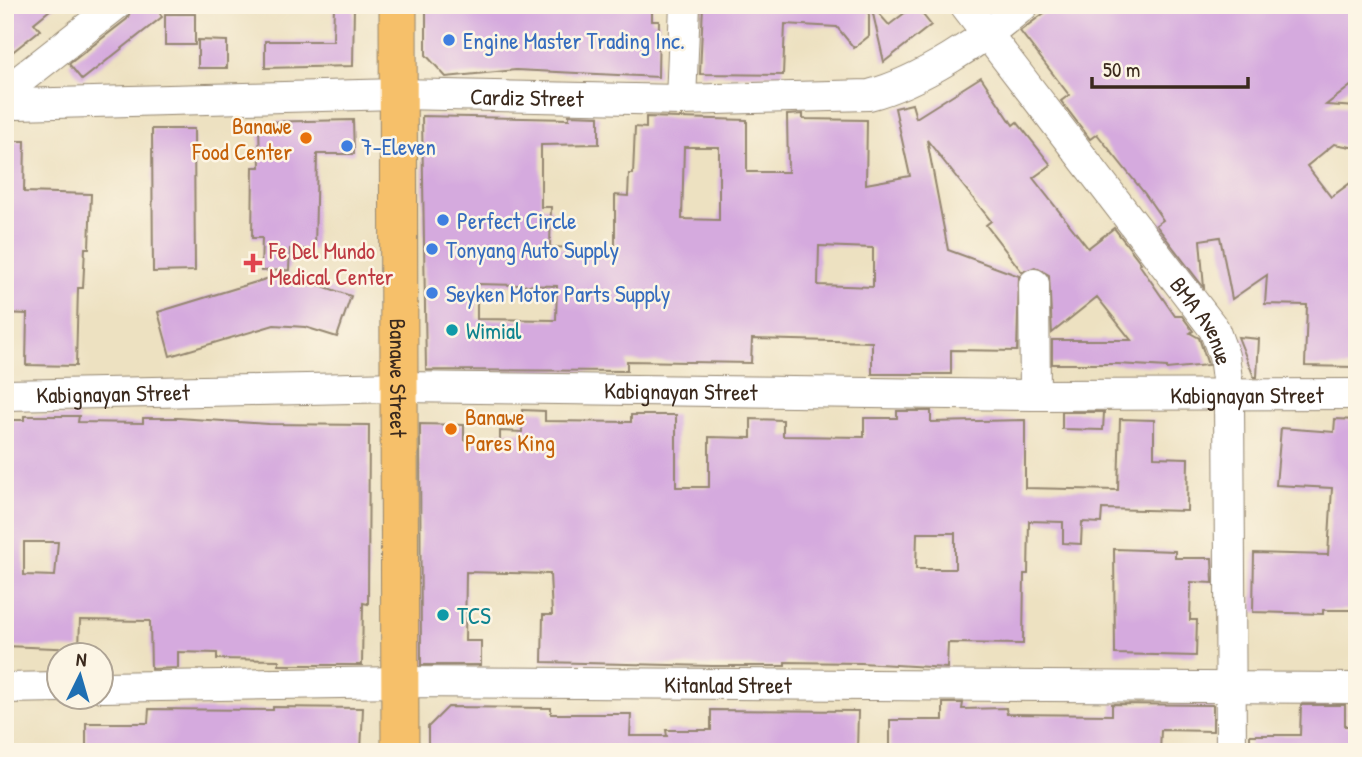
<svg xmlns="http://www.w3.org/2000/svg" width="1362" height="757" font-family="'Patrick Hand',sans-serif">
<rect width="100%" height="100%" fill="#fcf5e5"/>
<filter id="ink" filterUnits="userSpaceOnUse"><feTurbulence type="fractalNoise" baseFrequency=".0143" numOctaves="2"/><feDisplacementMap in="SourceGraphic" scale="14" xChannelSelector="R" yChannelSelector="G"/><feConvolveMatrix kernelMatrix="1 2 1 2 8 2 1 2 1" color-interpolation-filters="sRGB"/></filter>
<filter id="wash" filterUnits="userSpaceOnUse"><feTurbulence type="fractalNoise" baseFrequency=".00686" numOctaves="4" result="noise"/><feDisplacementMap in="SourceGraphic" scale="28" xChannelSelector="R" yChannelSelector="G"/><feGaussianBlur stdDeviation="1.57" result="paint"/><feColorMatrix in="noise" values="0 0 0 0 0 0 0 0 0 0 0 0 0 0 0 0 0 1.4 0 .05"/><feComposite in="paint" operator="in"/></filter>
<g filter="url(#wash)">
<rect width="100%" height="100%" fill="#ede1c1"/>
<g id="blocks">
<!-- building -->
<g fill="#d5aade" fill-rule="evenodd">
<path d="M5,5H56L34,23L40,30L5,58Z"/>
<path d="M133,5H155L162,17L82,80L69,64L127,19Z"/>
<path d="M334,5H354L353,66L265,68V41H333Z"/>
<path d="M426,5H652V21H659L658,77L516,70L446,77L426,55Z"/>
<path d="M703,5H869V36L854,48L837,27L785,24L783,75L700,74Z"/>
<path d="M871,5L889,25L915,5L931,25L884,62Z"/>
<path d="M1055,5H1357V81L1326,105L1357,107V148L1334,144L1307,166L1331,197L1357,178L1354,367L1305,366L1307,305L1265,304L1267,275L1232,299L1220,237L1200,240L1204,288L1156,225L1163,220L1145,194L1097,134L1090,139L1061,101L1069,95L1020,31Z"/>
<rect x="165" y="14" width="30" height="31"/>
<path d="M198,40L227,41V68H198Z"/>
<path d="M981,77L1013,125L1017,122L1051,165L1033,178L1088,248L1114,228L1141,263L1139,264L1175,316H1182L1193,331L1190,333L1199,338L1208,365L1167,369V367L1118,364H1052V340H1131L1097,297L1052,333L1049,275L1035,267L1022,272L986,225L991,221L927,140L948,250L1019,276L1017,351L951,350V374H872V342L752,339L751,363L627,361V371L426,370L422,116L569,119V115L599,116V144L541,145V207H551L550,247L615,249V195L628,196L629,174H633L635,127L646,128V117L747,120V172H788L787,115L803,114V119L867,120L866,184L910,176L895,108L912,104L916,118ZM684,147H719V220L682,219ZM819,246L873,248V287L818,285ZM477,284L557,286L556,320L477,319Z"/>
<path d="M353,120L354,154H317L315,250L290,249L289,270L261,271L262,238H252L253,167H260L259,122Z"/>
<path d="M152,129H194L195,271L153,272Z"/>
<path d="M5,141H25L24,192L91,194L89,248H85L83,288H78L76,366L26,365L27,314L5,313Z"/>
<path d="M289,272V282H311L351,296L337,337L305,327L274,325L170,356L158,312Z"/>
<path d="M1238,337L1259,339L1257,377H1254Z"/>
<path d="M522,410L545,411V421L631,422V415H676V487H709V437L751,438V419L783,420V436L864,437V418H897V411H931V422L1025,420V488L1118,490L1120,419L1154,420V457L1188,458L1187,511L1102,509L1101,523L1082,522L1081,544L1063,543V522L1029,521L1028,574H1024L1023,644L948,643L947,668L861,663L785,662V666H712L542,662L543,615H552L550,574L466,572L465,641H481V665H421L420,424L464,425V440L500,442V431L522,432ZM917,533H955V569H916Z"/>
<path d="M1062,412H1104L1103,430L1062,429Z"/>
<path d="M24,416H79L78,422L143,423V418H178L269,424L369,425L368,604L363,603L362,665H279V660L217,659V653L178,652V668L151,669L150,621L80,620L79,649L5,646V420H24ZM24,542H58L55,576L24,575Z"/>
<path d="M1335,419L1357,420V610H1323V614L1253,612L1254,553L1328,555L1332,488L1276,485L1281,428L1334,432Z"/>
<path d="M1114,549L1175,551V558H1212L1213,583L1191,582L1190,620H1197L1196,656L1115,654Z"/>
<path d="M943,703H963L962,709L1006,708L1007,714L1112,715V704L1213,705V731L1161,730L1160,752H890V720H943Z"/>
<path d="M1301,705H1345V726H1357V752H1250V735H1300Z"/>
<path d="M273,707L363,708L361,752H86V723H148L149,709L273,710Z"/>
<path d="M448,707L551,708V714H631L630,736H667L666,730H711V710L858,711L857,752H428V727Z"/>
</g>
</g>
</g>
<g filter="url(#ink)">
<use href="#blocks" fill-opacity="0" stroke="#948670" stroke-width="2"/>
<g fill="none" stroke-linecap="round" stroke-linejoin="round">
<defs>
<g id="minor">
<path id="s1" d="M965,5L1214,329L1224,356L1229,395L1231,752"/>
<path d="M5,92L116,5"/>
<path id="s2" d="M5,99L17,104L398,94L681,100L869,95C920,82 984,39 1024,5"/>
<path d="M681,100L685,5"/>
<path d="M1034,284L1035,395"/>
<path id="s3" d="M5,395L401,387L1035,395L1357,394"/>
<path id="s4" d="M102,687L401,682L1357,688"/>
<path d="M5,688L60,687"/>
</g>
<g id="major">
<path id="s5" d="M398,5L400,752"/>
</g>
</defs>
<!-- minor casing -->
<use href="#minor" stroke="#948670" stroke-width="32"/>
<!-- major casing -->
<use href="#major" stroke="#948670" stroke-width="39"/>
<!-- minor -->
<use href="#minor" stroke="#fff" stroke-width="30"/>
<!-- major -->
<use href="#major" stroke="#f6c06b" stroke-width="37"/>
</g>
</g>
<!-- markers -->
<g fill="#3f7fe0" stroke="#fcf5e5" stroke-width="2.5">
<circle cx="449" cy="40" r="7"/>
<circle cx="347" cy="146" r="7"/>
<circle cx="443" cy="220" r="7"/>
<circle cx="432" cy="249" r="7"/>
<circle cx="432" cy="293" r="7"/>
</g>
<g fill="#e8710a" stroke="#fcf5e5" stroke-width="2.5">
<circle cx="306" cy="138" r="7"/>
<circle cx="451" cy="429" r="7"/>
</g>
<path fill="#e0444e" stroke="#fcf5e5" stroke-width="2.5" d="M249.5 252.5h7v7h7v7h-7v7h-7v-7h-7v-7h7z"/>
<g fill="#0f9aa8" stroke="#fcf5e5" stroke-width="2.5">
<circle cx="452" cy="330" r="7"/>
<circle cx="443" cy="615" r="7"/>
</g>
<g text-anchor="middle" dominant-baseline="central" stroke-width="5" stroke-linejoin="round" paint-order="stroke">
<!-- shop labels -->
<g font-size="23" fill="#366cbe" stroke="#fcf5e5" text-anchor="start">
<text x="463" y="40">Engine Master Trading Inc.</text>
<text x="361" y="146">7-Eleven</text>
<text x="457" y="220">Perfect Circle</text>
<text x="446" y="249">Tonyang Auto Supply</text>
<text x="446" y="293">Seyken Motor Parts Supply</text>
</g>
<!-- street labels -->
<g font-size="23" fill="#3b2a1e" stroke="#fcf5e5">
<text stroke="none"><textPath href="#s2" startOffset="523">Cardiz Street</textPath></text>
<text stroke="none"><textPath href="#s1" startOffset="396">BMA Avenue</textPath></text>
<text stroke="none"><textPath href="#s5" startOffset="373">Banawe Street</textPath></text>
<text stroke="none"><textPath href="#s3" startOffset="676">Kabignayan Street</textPath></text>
<text stroke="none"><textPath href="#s3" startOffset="108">Kabignayan Street</textPath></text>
<text stroke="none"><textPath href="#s3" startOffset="1242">Kabignayan Street</textPath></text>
<text stroke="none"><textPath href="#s4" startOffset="626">Kitanlad Street</textPath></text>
</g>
<!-- food labels -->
<g font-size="23" fill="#c56008" stroke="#fcf5e5" text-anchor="end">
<text x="292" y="125">Banawe<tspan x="292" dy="26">Food Center</tspan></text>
<text x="465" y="416" text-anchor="start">Banawe<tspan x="465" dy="26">Pares King</tspan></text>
</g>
<!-- health labels -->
<g font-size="23" fill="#be3a42" stroke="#fcf5e5" text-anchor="start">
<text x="269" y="250">Fe Del Mundo<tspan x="269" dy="26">Medical Center</tspan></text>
</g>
<!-- culture labels -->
<g font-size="23" fill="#0d838f" stroke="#fcf5e5" text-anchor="start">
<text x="466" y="330">Wimial</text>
<text x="457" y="615">TCS</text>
</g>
</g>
<!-- margin -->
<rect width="1362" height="757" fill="none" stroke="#fcf5e5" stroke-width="28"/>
<!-- north arrow -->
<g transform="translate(80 676) rotate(5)"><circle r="33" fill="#fcf5e5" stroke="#afa495" stroke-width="2"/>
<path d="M0-5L12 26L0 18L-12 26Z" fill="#1f6fb2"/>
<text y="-10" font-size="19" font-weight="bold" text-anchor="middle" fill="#3b2a1e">N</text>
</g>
<!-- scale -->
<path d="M1092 77v10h156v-10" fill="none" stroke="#3b2a1e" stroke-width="3.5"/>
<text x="1103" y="77" font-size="21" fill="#3b2a1e" stroke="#fcf5e5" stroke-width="5" paint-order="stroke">50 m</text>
</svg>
